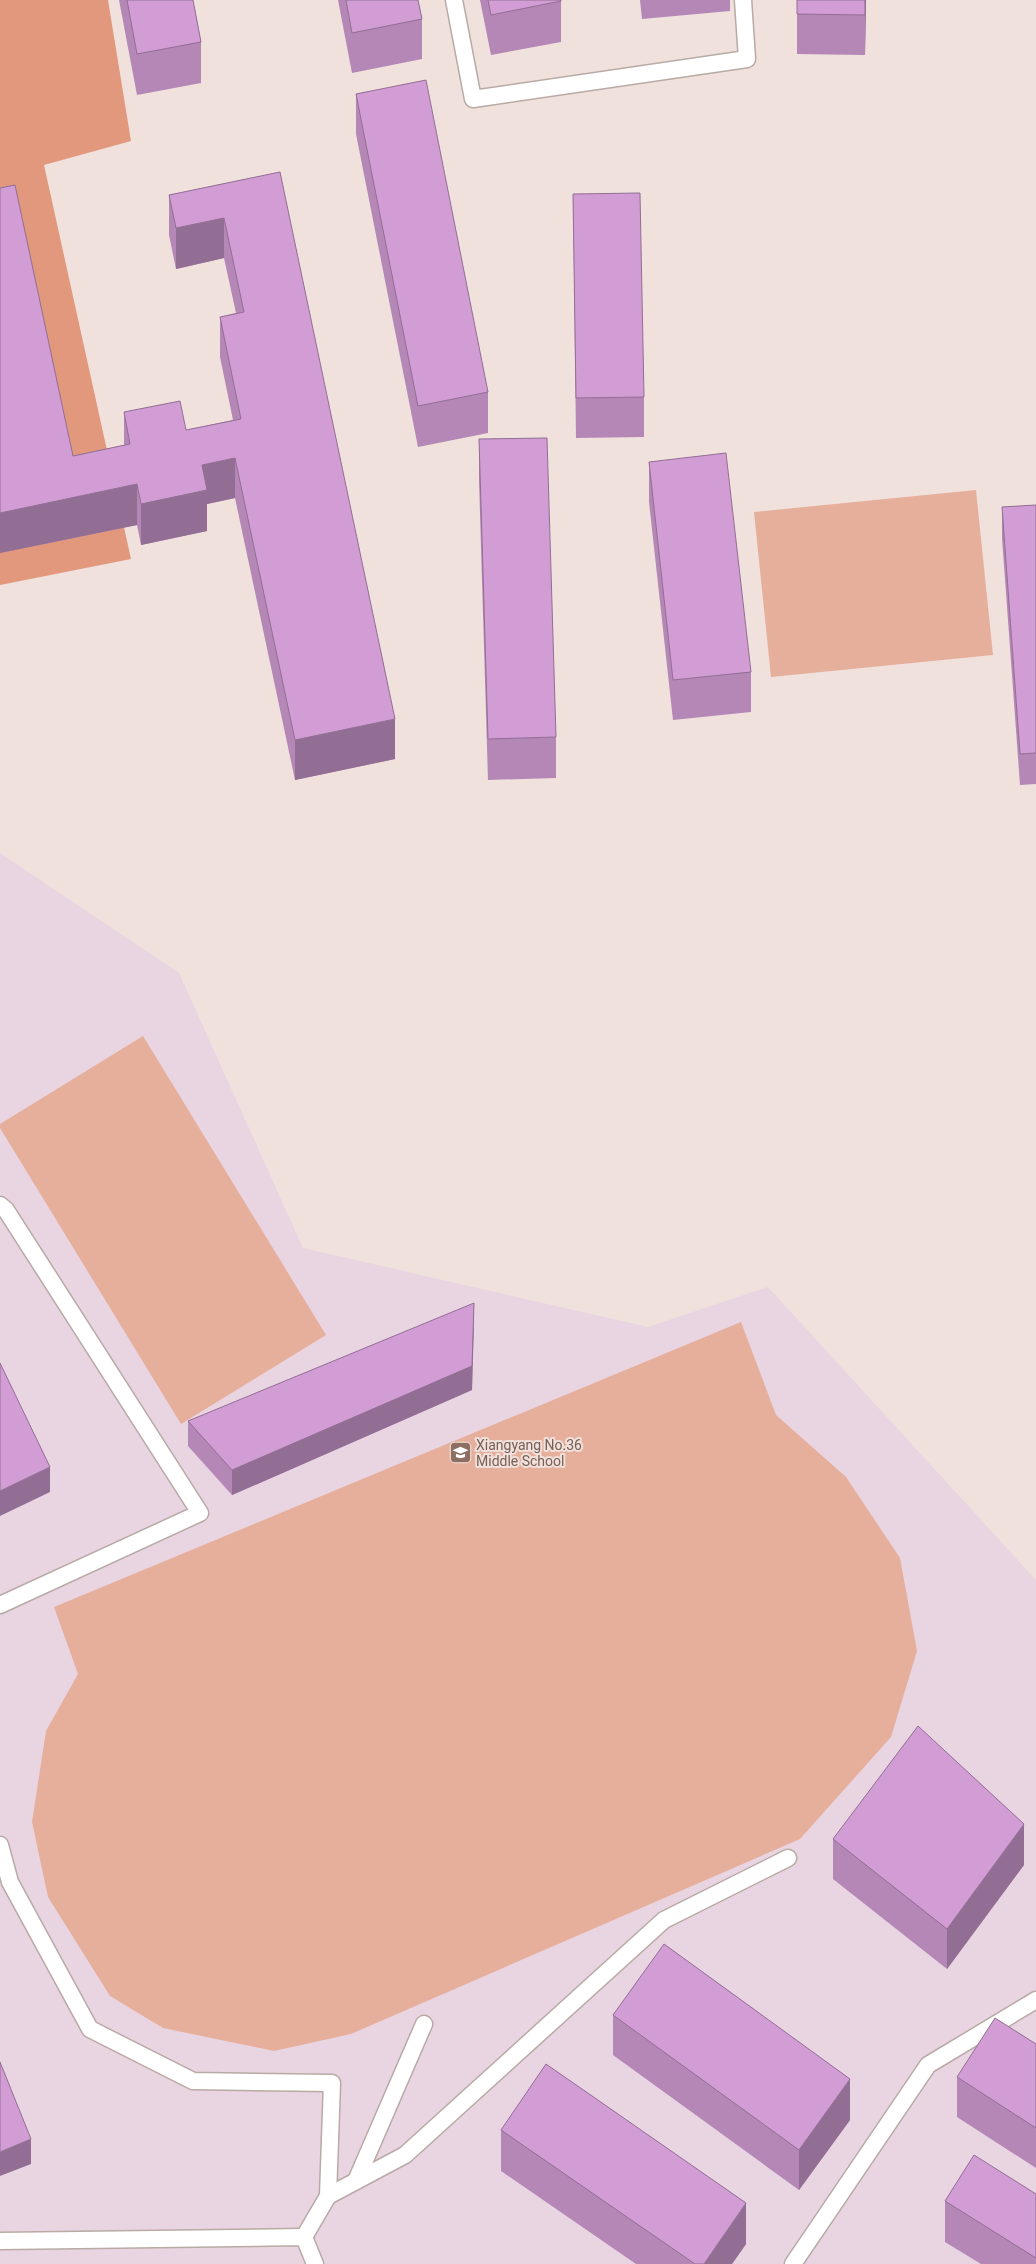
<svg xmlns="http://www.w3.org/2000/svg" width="1036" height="2264" font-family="Roboto,sans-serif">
<rect width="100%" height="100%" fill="#f0e1dc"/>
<!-- education -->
<path fill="#e9d4e2" d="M0,853L179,973L303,1248L648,1327L768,1287L1036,1580V2264H0Z"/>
<!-- green -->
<g fill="#e6af9b">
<path d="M976,490L993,655L771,677L754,512Z"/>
<path d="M143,1036L326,1335L181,1424L0,1128V1124Z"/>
<path d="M741,1322L776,1415L846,1477L900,1558L917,1651L891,1737L800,1839L351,2034L274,2051L163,2028L110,1996L48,1897L32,1822L46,1731L78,1674L54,1607Z"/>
</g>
<!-- forest -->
<path fill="#e1987d" d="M0,0H108L131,141L44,165L131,559L0,585Z"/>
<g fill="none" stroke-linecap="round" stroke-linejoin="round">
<defs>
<g id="lane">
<path d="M454,0L473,99L747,59L743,0"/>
<path d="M0,1205L6,1210L200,1513L0,1605"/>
<path d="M0,1845L10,1882L90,2029L193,2081L332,2083L328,2196L304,2237"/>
<path d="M356,2181L424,2024"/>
<path d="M328,2196L405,2155L664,1920L788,1858"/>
<path d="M0,2241L304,2237L315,2264"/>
<path d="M793,2264L928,2065L1036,2000"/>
</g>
</defs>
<!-- lane casing -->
<use href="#lane" stroke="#b8aaa5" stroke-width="19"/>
<!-- lane -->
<use href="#lane" stroke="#fff" stroke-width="16"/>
</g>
<!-- wall -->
<g fill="#b487b6">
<path d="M119,0H193L201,42V83L137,95Z"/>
<path d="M338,0H418L422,19V59L352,73Z"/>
<path d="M480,0H561V42L491,55Z"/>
<path d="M640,0H730V11L642,19Z"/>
<path d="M797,0H866L865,55L797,54Z"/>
<path d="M356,94L488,392V433L418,447L356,134Z"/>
<path d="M280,172L395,759L295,780L235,498L207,504V531L141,545L137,525L0,553V188L73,456L124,445V412L186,430L233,420L220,357V317L236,313L224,258L176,269L169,235V195Z"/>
<path d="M573,194L644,397V437L576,438Z"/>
<path d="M479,439L556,737V778L488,780L479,480Z"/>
<path d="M649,462L751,672V712L673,720L649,502Z"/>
<path d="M1036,505V784L1020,785L1002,538V507Z"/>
<path d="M474,1327L472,1390L232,1495L188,1446V1421Z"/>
<path d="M833,1839L1024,1865L947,1969L833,1879Z"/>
<path d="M613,2015L850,2120L799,2190L613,2055Z"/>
<path d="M1036,2044V2168L957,2117V2077Z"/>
<path d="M501,2130L746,2244L732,2264H636L501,2171Z"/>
<path d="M1036,2194V2264H981L945,2242V2201Z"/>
</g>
<!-- shaded-wall -->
<g fill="#926e94">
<path d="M865,0H866L865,55Z"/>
<path d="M224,218V258L176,269V228Z"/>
<path d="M235,458V498L207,504V531L141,545V504L202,465Z"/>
<path d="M137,484V525L0,553V513Z"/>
<path d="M395,719V759L295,780V740Z"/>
<path d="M474,1303L472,1390L232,1495V1470Z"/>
<path d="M50,1467V1492L0,1516V1491Z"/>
<path d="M1024,1824V1865L947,1969V1929Z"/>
<path d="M850,2079V2120L799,2190V2150Z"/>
<path d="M31,2139V2164L0,2176V2152Z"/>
<path d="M746,2203V2244L732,2264H704Z"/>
</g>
<!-- building -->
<g fill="#d19dd4" stroke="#926e94">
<path d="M127,0H193L201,42L137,54Z"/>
<path d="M346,0H418L422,19L352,33Z"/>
<path d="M488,0H561V1L491,15Z"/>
<path d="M797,0H865V15L797,14Z"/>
<path d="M426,80L488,392L418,406L356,94Z"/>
<path d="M280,172L395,719L295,740L235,458L202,465L207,490L141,504L137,484L0,513V188L15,185L73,456L130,444L124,412L180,401L186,430L241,419L220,317L244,312L224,218L176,228L169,195Z"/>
<path d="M640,193L644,397L576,398L573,194Z"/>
<path d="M547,438L556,737L488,739L479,439Z"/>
<path d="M726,453L751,672L673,680L649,462Z"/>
<path d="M1036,505V753L1020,754L1002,507Z"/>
<path d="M474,1303L472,1366L232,1470L188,1421Z"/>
<path d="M0,1363L50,1467L0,1491Z"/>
<path d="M918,1726L1024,1824L947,1929L833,1839Z"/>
<path d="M664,1944L850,2079L799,2150L613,2015Z"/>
<path d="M995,2018L1036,2044V2128L957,2077Z"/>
<path d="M0,2062L31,2139L0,2152Z"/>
<path d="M546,2064L746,2203L704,2264H695L501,2130Z"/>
<path d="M974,2155L1036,2194V2258L945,2201Z"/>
</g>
<!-- icons -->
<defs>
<symbol id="school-square" viewBox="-11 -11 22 22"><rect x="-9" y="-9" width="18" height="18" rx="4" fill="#8d6e63" stroke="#f0e1dc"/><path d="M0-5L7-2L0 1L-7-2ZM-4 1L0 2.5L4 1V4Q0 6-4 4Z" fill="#fff"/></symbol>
</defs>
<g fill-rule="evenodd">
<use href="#school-square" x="448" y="1440" width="25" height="25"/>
</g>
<g text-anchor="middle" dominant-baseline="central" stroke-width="4" stroke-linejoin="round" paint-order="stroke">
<!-- education labels -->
<g font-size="14" fill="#785e54" stroke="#f0e1dc" text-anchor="start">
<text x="476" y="1445">Xiangyang No.36<tspan x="476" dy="16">Middle School</tspan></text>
</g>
</g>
</svg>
